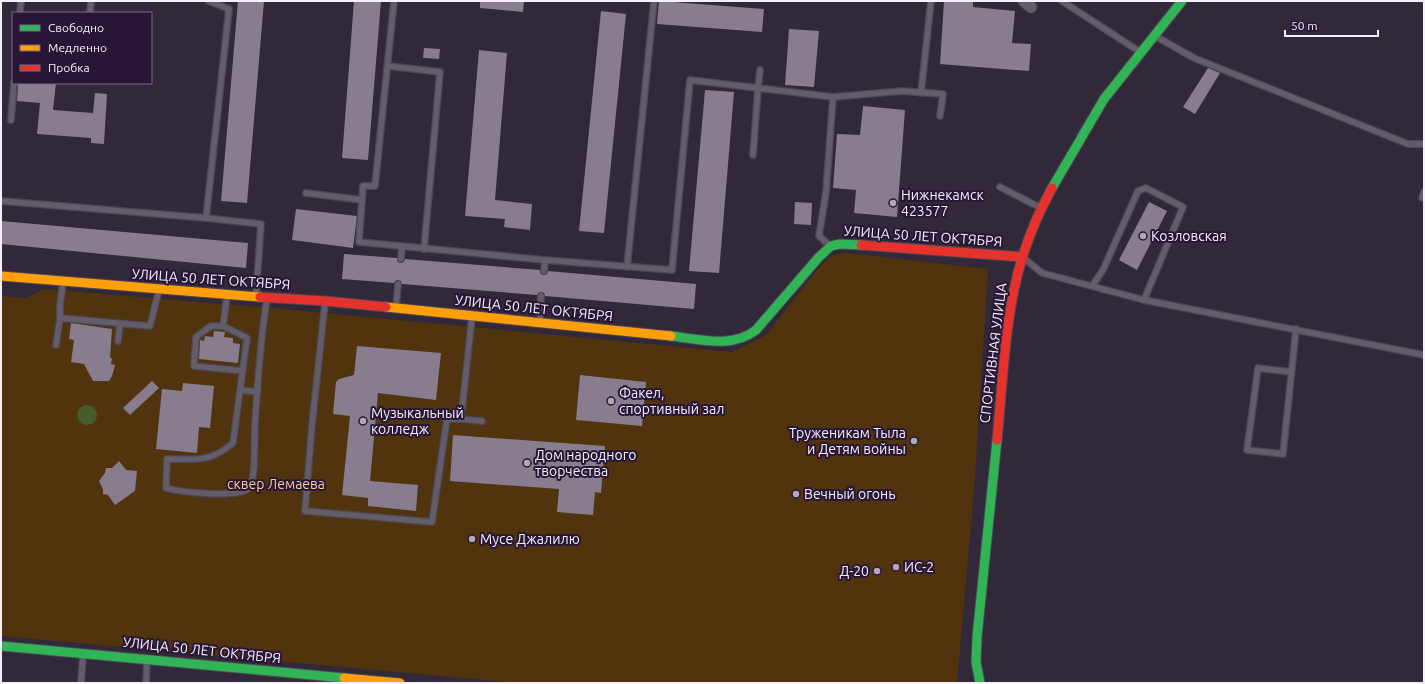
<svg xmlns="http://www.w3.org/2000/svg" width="1425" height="684" font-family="Ubuntu,sans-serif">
<rect width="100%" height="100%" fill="#312839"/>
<!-- green -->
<path fill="#51330d" d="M847,253L988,269L975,479L957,683H517L1,636V296L26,298L44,289L283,309L732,352L766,335L816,271L832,255Z"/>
<!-- water -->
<circle fill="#475c2b" cx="87" cy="415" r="10"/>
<!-- building -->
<g fill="#877d8f">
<path d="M238,1H264L247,203L221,201Z"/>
<path d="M354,1H381L368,160L342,158Z"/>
<path d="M480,1H524L523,12L480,8Z"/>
<path d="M659,1L764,9L762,32L657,24Z"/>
<path d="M944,1H973V7L1015,11L1012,43L1031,44L1029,71L940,64Z"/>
<path d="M601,11L626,14L604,233L579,231Z"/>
<path d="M789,29L819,31L814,87L785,85Z"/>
<path d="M424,48L440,49L439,59L423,58Z"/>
<path d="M479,50L507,53L495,200L532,204L530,230L504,227L505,219L465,216Z"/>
<path d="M1208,68L1220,73L1195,114L1183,107Z"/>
<path d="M18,83H56L53,110L93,113L95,93L107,94L104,144L91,143V138L37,134L40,103L17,101Z"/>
<path d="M705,90L734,92L719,273L689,271Z"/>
<path d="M863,106L905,110L897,217L854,213L856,190L833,188L837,134L860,135Z"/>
<path d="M795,202L812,203L811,225L794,224Z"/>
<path d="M1149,202L1167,211L1137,270L1119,260Z"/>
<path d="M296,209L357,216L353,248L292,240Z"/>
<path d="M1,221L248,243L246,268L1,244Z"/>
<path d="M344,254L397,258L398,262L401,263L405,259L540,270L541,274L544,275L548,271L696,284L694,309L545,296L542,292L537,295L402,284L398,280L394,283L342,279Z"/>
<path d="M71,323L112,329L110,358H112L111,364L115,365L112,376L109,381H93L84,364L71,362L74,340L69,339Z"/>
<path d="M214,331L225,332L224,337L233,338V343L240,344L238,363L199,359L200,340L204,341L205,336L213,337Z"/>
<path d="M357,346L441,353L436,400L378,393L370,481L418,485L416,511L368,506V498L342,495L350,416L333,414L336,382L339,379L354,375Z"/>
<path d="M580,375L646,382L642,426L576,420Z"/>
<path d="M152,381L159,388L130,415L123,408Z"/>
<path d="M183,383L214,386L210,428L199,427L197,453L156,449L162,389L182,391Z"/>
<path d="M453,435L605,446L601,493L595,492L593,515L557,512L559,489L450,481Z"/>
<path d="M119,461L126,470L137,471L135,491L115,505L108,495L103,494V489L99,481L105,473L106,468H112Z"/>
</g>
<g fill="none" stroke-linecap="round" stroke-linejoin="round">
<defs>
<g id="lane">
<path d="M394,1L375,186H363L359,242L545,260L672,270L690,80L758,88L753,155"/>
<path d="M1062,1L1140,52"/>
<path d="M20,13L21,1"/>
<path d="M90,13L91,1"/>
<path d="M1155,36L1194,58L1408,144H1424"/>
<path d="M388,66L440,72L424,249"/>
<path d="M760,70L758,88L833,97"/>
<path d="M921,93L931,1"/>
<path d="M11,120L14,83"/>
<path d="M1000,187L1039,207"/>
<path d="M306,193L362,200"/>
<path d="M1422,198L1424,192"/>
<path d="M1,201L206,218L229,9L209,1"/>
<path d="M206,218L261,224L256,296"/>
<path d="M829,245L819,236L826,192L833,97L902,91L943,94L940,116"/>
<path d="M401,259L402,247"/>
<path d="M1025,259L1042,273L1144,300L1424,355"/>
<path d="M627,267L654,1"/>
<path d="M544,271L545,260"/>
<path d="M63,283L60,304V318L150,326L159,290"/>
<path d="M1092,286L1103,270L1138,191L1146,188L1183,207L1144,300"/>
<path d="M227,296L223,326L247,338L233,443C210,463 196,459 167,459L166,488C180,492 241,499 250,487C256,477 254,437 255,423C258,382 260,340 267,299"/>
<path d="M325,303L312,425L305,511L432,522L447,419H461"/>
<path d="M396,307L398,284"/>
<path d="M472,317L461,419L482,421"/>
<path d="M540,322L541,296"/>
<path d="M223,326H211L196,337L194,366L243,371"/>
<path d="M118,341L120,325"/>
<path d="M56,345L60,318"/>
<path d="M1291,372L1258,368L1247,450L1283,454L1296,329"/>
<path d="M241,390L258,392"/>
<path d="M81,683L83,655"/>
<path d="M146,683L147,661"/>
</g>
<path id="street" d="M1024,1L1031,7"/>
<g id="fast">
<path d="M1052,188L1104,99L1182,1"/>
<path d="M671,336C699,339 732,349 756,330L819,257L831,246L840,244L861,245"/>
<path d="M1,646L344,678"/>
<path d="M980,683L976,662L977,637L997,440"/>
</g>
<g id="slow">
<path d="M1,276L260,297"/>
<path d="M386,307L671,336"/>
<path d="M344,678L400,683"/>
</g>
<g id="jam">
<path d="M861,245L1023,257"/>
<path d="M260,297L325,301L386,307"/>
<path d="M997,440C1002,390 1004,339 1014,290C1021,255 1035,219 1052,188"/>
</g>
</defs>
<!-- lane casing -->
<use href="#lane" stroke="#4d4653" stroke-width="8"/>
<!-- street casing -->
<use href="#street" stroke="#4d4653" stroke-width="13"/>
<!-- fast casing -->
<use href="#fast" stroke="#4d4653" stroke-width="11"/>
<!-- slow casing -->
<use href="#slow" stroke="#4d4653" stroke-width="11"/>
<!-- jam casing -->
<use href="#jam" stroke="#4d4653" stroke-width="11"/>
<!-- lane -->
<use href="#lane" stroke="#635c69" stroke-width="5.5"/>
<!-- street -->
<use href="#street" stroke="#635c69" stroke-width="11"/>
<!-- fast -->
<use href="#fast" stroke="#30b455" stroke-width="9"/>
<!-- slow -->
<use href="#slow" stroke="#ff9f0a" stroke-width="9"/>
<!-- jam -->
<use href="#jam" stroke="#e5322d" stroke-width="9"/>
</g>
<!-- markers -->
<g fill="#b1a9b8" stroke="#281636" stroke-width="1.5">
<circle cx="893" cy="203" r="4"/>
<circle cx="1143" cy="236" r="4"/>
<circle cx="611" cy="401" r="4"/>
<circle cx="363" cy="421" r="4"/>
<circle cx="914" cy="441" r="4"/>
<circle cx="527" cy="463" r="4"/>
<circle cx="796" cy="494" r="4"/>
<circle cx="472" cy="539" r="4"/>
<circle cx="896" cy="567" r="4"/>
<circle cx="877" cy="571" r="4"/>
</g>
<g text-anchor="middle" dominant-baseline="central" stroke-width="4" stroke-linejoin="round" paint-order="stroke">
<!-- poi labels -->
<g font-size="14" fill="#f6effc" stroke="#281636" text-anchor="start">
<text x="901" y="195">Нижнекамск<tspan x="901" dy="16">423577</tspan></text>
<text x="1151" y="236">Козловская</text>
<text x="619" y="393">Факел,<tspan x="619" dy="16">спортивный зал</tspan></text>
<text x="371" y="413">Музыкальный<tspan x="371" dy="16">колледж</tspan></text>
<text x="906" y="433" text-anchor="end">Труженикам Тыла<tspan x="906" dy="16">и Детям войны</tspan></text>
<text x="535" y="455">Дом народного<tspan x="535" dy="16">творчества</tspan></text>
<text x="804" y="494">Вечный огонь</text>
<text x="480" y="539">Мусе Джалилю</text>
<text x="904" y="567">ИС-2</text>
<text x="869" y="571" text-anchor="end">Д-20</text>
</g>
<!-- street labels -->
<g font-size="14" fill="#f6effc" stroke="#281636">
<text transform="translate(923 236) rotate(4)">УЛИЦА 50 ЛЕТ ОКТЯБРЯ</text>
<text transform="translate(211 279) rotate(4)">УЛИЦА 50 ЛЕТ ОКТЯБРЯ</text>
<text transform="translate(534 308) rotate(6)">УЛИЦА 50 ЛЕТ ОКТЯБРЯ</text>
<text transform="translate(993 353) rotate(-83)">СПОРТИВНАЯ УЛИЦА</text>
<text transform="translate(202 650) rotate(6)">УЛИЦА 50 ЛЕТ ОКТЯБРЯ</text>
</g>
<!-- park labels -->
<g font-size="14" fill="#fecb92" stroke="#281636">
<text x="276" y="484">сквер Лемаева</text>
</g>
</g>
<!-- border -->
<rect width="1425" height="684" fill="none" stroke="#f6effc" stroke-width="4"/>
<!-- legend -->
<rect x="12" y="12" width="140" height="72" fill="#281636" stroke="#7a6d85"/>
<rect x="20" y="25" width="20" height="6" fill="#30b455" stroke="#7a6d85"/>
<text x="48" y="32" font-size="12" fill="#f6effc">Свободно</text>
<rect x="20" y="45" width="20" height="6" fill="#ff9f0a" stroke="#7a6d85"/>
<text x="48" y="52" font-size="12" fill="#f6effc">Медленно</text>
<rect x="20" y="65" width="20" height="6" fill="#e5322d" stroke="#7a6d85"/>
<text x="48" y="72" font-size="12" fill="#f6effc">Пробка</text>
<!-- scale -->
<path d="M1285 30v6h93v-6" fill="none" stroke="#f6effc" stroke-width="2"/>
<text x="1291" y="30" font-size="12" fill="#f6effc" stroke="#281636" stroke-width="3" paint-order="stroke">50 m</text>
</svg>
